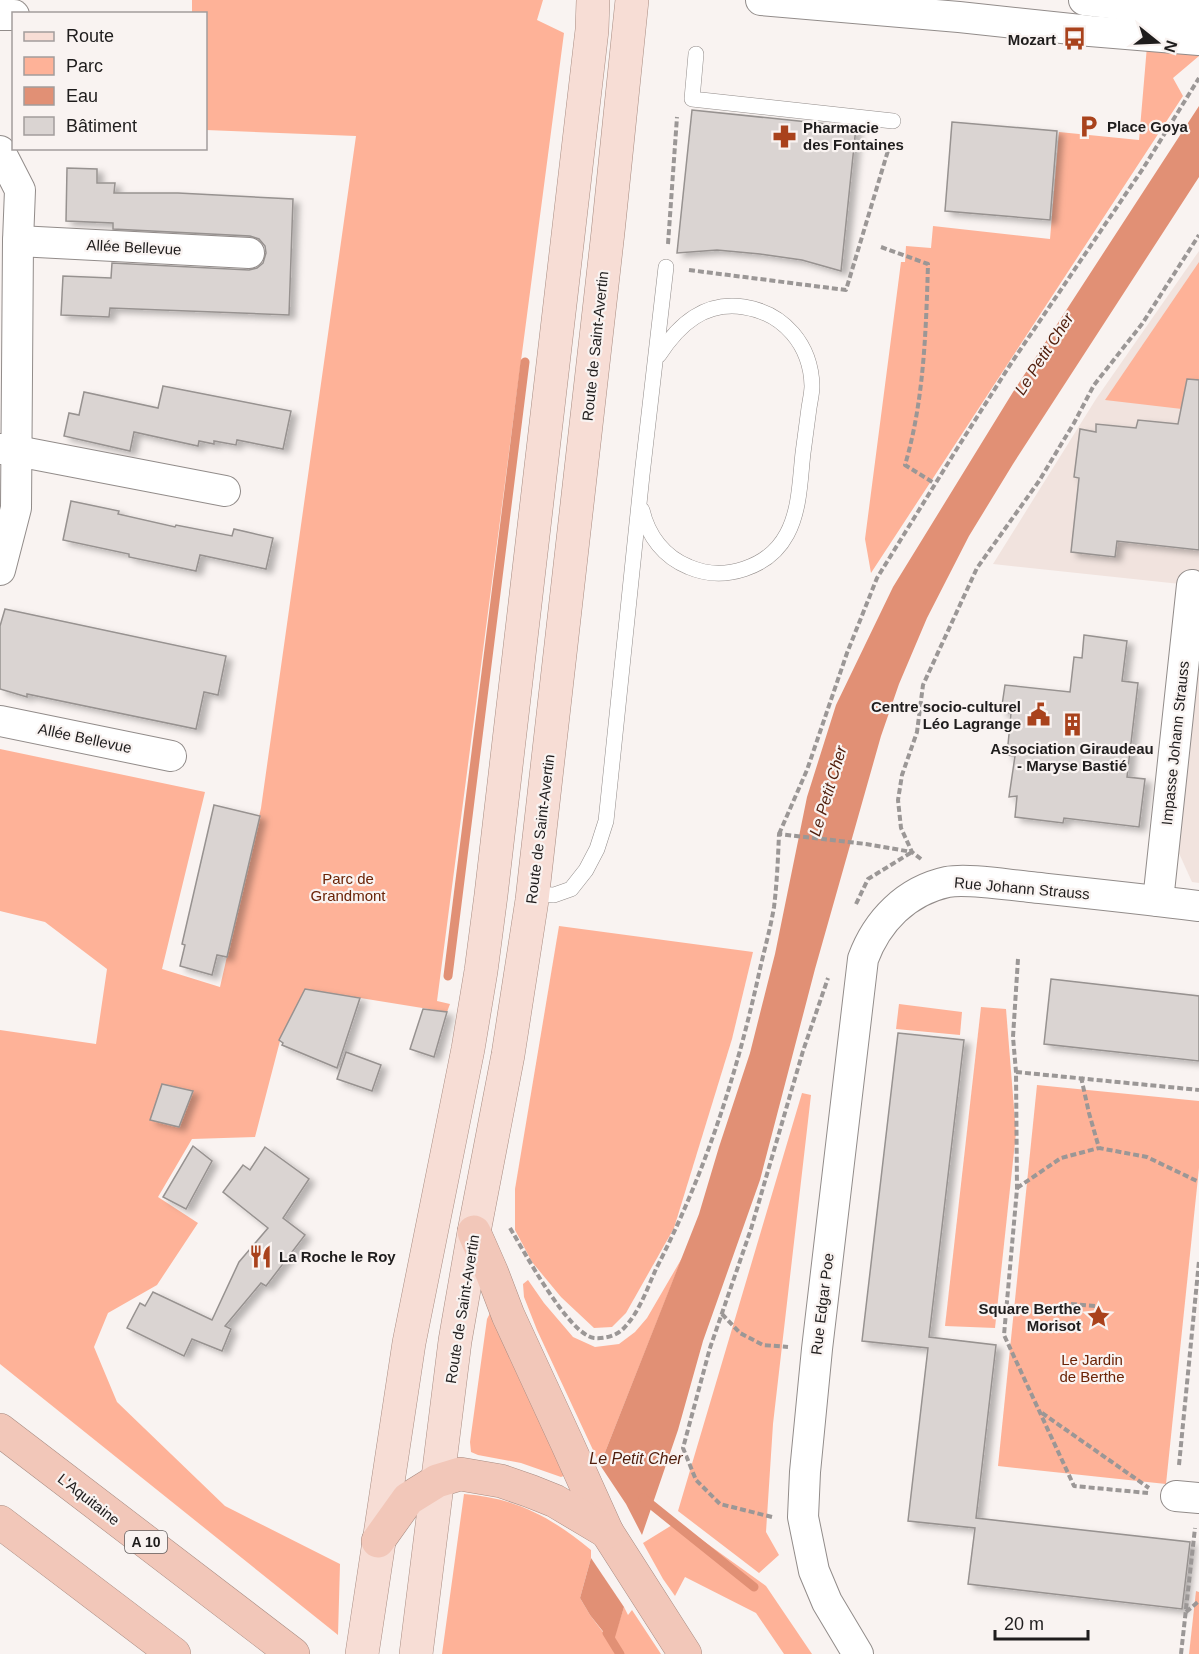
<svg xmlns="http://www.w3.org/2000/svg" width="1199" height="1654" font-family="Arial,sans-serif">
<defs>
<filter id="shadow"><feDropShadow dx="6" dy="4" stdDeviation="3" flood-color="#0004"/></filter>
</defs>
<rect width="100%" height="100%" fill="#f9f3f1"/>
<!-- built -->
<g fill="#f1e3de">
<path d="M1199,251V586L993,564L1096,399Z"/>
<path d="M1199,650V883L1192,882L1178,851Z"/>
</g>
<!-- green -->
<g fill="#feb298">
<path d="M192,0H543L537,20L564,33L437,1001L450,1004L447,1012L305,989L280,1041L255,1137L192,1139L158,1197L198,1223L157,1285L108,1313L94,1347L117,1402L225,1506L340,1564L338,1635L0,1364V1030L96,1044L107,969L45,922L0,911V749L205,792L162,969L220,987L261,808L356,136L206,130V14L192,13Z"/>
<path d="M1147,46L1199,53V56L1173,78L1183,96L871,573L865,539L901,262H905L906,246L931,248L933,226L1050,239L1059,132L1139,140Z"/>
<path d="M1199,262V411L1105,400Z"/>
<path d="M559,926L753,952L732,1039L674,1228L626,1313L612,1327L594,1328L561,1297L532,1262L515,1230V1189Z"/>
<path d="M899,1004L962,1012L960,1035L896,1029Z"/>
<path d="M981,1007L1006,1009L1016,1133L995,1328L945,1326Z"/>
<path d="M1037,1085L1199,1101V1168L1166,1484L998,1466Z"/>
<path d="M802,1093L811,1095L773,1424L766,1532L779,1555L759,1573L678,1511Z"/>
<path d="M682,1258L600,1465L537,1330L524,1297L523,1284L528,1280L544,1303L573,1337L595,1347L619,1344L635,1332L647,1318Z"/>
<path d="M490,1313L566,1475L561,1477L521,1463L478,1455L471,1452L470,1442L487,1319Z"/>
<path d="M464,1494C516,1498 551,1517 591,1550V1558L580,1598L590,1615L612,1644L624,1607L628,1615L632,1610L661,1654H442Z"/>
<path d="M677,1522L766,1586L812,1654H784L756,1613L685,1577L675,1596L663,1579L643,1543Z"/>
<path d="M1196,1591L1199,1592V1654H1189Z"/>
</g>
<!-- water -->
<g fill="#e19075">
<path d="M1199,106V177L1013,464L969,536L927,618L899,684L881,736L815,969L760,1180L703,1341L678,1430L642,1535L626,1504L600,1465L699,1214L719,1147L750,1053L775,954L807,797L836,705L893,587L1013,392Z"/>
<path d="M591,1558L624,1607L613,1644L590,1615L580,1598Z"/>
</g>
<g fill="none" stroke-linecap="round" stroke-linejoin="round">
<!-- stream -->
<g stroke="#e19075" stroke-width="9">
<path d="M448,976L525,362"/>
<path d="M643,1498L754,1587"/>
<path d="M607,1633L620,1654"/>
</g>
</g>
<!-- building -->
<g fill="#dad4d2" stroke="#979290" stroke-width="1.5" filter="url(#shadow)">
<path d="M692,110L856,127L841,271L802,260L760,254L717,250L677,253Z"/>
<path d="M952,122L1057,131L1050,220L945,211Z"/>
<path d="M67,168L97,169V183H115L114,193H178L293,199L289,315L110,308L109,317L61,315L63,276L111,278L112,263L249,270L257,268L263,263L266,253L265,246L259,239L250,236L113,229V223L66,221Z"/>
<path d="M1187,379L1199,380V550L1117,541L1115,557L1071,552L1079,478L1074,477L1080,429L1096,432V424L1136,428L1138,420L1178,424Z"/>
<path d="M163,386L291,411L283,449L237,440L236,445L214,441V444L199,441L198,446L134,432L130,451L64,436L69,413L79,415L84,392L158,408Z"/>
<path d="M71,501L119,511L118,514L175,527L176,525L232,536L234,529L273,538L266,569L200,555L196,571L129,557V554L63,540Z"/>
<path d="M5,609L226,656L218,695L204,692L196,729L27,694V697L0,689V626Z"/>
<path d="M1084,635L1127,641L1122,681L1138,683L1127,777L1145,779L1139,827L1064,818L1063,823L1015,817L1017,796L1009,797L1015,756L1007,755L1011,713L1001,712L1005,685L1070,692L1074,657L1082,658Z"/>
<path d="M214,805L260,816L227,957L217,955L212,975L180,966L185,945L182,944Z"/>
<path d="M1051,979L1199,996V1061L1044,1044Z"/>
<path d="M305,989L360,998L337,1068L282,1045L283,1043L279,1040Z"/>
<path d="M423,1009L447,1012L434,1057L410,1049Z"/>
<path d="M898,1033L964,1040L929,1337L996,1345L976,1518L1190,1542L1182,1609L968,1584L975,1528L908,1521L928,1348L862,1341Z"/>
<path d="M346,1052L381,1065L372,1091L337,1079Z"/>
<path d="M162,1084L193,1091L179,1127L150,1120Z"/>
<path d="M193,1146L212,1161L186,1209L163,1197Z"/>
<path d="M265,1147L309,1179L283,1218L305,1235L266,1286L261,1283L225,1326L231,1329L222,1351L192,1339L184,1356L127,1328L140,1303L145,1306L153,1292L212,1320L239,1262L268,1228L223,1192L243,1165L250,1170Z"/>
</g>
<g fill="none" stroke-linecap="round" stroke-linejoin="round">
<defs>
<g id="lane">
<path d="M696,54L692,99L893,121"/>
<path d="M642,510C648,536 664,557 689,567C724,582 769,568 787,534C800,510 800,479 803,453C805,438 807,423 809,408C810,401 812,393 812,386C811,345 784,313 744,307C705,301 679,324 659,355"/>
<path d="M533,894L554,895L571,889L586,870L597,849L606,821L642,475L666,267"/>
</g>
<g id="street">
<path d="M761,0L959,17L1090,31L1199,40"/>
<path d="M1084,0L1199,13"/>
<path d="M0,15H14"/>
<path d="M0,151L20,190L18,241L16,508L0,570"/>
<path d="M18,241L249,253"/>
<path d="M0,449L17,451L225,491"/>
<path d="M0,721L171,756"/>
<path d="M1158,901L1192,585"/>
<path d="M1176,1496L1199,1498"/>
<path d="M858,1654L827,1602L814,1571L803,1517L805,1472L817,1349L863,959C877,921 906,891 947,882C967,878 1008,885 1030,887C1086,893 1143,899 1199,906"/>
</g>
<g id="primary">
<path d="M362,1654L409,1343L468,1049L481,971L491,895L592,30L593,0"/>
<path d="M416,1654L455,1341L474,1232L508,1055L532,900L608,232L632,0"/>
</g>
<g id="highway">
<path d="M474,1232L492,1273L508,1315L567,1443L607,1532L685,1654"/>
<path d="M0,1430L293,1654"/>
<path d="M0,1522L174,1654"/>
<path d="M378,1541L408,1499L437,1481L460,1474L501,1481L530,1491L555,1501L607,1532"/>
</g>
</defs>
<!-- lane casing -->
<use href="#lane" stroke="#928c8a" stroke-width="16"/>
<!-- street casing -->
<use href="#street" stroke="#928c8a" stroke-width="32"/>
<!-- primary casing -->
<use href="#primary" stroke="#a88c82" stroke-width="34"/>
<!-- highway casing -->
<use href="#highway" stroke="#a88c82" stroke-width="34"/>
<!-- path -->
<g stroke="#9b9796" stroke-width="4" stroke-dasharray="6 3" stroke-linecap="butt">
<path d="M668,244L677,117"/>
<path d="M881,247L928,264C926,331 924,401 905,465L934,483"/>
<path d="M689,270L846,290L890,144"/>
<path d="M779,834L807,770L847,653L877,578L958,447L1012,362L1144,167L1199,78"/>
<path d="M921,859L912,852L901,828L898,800L902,775L917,732L923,685L977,568L1039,481L1074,423L1094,385L1142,324L1199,235"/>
<path d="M856,904L868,879L912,852"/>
<path d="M1018,959L1013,1037L1016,1072L1017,1189L1004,1335L1074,1486L1148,1493"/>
<path d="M1016,1072L1199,1090"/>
<path d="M1081,1077L1089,1113L1099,1148L1147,1157L1199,1182"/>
<path d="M1017,1188L1061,1158L1099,1148"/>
<path d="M510,1228C524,1251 568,1334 594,1338C604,1339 616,1336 623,1329C639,1313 647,1289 656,1269C704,1175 735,1081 758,978C763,954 770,931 774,907C777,883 778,858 779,834L866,844L912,852"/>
<path d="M1071,1304L1096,1306"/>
<path d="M722,1314L740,1333L763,1345L788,1347"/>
<path d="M1042,1413L1149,1488"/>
<path d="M1179,1465L1199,1261"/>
<path d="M772,1517L720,1504L696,1480L683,1448L710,1348L751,1229L803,1051L828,978"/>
<path d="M1186,1612L1199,1601"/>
<path d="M1181,1654L1195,1528"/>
</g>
<!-- lane -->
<use href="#lane" stroke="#fff" stroke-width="15"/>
<!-- street -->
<use href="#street" stroke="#fff" stroke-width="30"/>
<!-- primary -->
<use href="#primary" stroke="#f7ddd5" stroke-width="33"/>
<!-- highway -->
<use href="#highway" stroke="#f2c7b9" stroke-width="33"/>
</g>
<!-- icons -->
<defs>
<symbol id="bus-bare" viewBox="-9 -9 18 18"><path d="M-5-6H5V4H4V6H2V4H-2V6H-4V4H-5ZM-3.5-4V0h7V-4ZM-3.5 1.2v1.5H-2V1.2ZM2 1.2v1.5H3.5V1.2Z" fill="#a9421c" stroke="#f9f3f1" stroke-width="2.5" paint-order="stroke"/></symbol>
<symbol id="parking-bare" viewBox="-9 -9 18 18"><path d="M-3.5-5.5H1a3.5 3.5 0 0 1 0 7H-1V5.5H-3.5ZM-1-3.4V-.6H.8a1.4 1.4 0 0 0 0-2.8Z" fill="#a9421c" stroke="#f9f3f1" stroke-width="2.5" paint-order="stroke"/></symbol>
<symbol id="pharmacy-bare" viewBox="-9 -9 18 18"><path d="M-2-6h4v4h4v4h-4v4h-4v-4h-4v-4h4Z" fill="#a9421c" stroke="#f9f3f1" stroke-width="2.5" paint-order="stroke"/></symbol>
<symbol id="civic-bare" viewBox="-9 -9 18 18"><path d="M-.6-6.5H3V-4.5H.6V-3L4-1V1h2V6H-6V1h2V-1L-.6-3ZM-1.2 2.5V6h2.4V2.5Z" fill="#a9421c" stroke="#f9f3f1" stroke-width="2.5" paint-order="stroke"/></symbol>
<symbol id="building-bare" viewBox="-9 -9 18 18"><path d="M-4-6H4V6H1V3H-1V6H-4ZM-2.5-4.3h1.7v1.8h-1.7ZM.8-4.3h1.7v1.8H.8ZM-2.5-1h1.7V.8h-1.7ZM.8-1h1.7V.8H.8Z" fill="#a9421c" stroke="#f9f3f1" stroke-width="2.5" paint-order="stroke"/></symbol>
<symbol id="restaurant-bare" viewBox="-9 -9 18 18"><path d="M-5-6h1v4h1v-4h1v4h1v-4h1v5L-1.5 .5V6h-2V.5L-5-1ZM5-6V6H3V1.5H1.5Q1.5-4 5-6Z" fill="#a9421c" stroke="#f9f3f1" stroke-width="2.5" paint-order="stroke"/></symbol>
<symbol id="sight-bare" viewBox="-9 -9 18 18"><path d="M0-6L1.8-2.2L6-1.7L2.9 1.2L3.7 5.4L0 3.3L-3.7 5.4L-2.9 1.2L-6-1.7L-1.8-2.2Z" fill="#a9421c" stroke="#f9f3f1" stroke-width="2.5" paint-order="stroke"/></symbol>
</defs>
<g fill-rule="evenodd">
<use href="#bus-bare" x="1058" y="22" width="33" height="33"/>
<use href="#parking-bare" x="1072" y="110" width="33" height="33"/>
<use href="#pharmacy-bare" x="768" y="120" width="33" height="33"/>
<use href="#civic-bare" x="1022" y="698" width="33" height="33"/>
<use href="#building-bare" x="1056" y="708" width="33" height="33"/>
<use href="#restaurant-bare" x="244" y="1240" width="33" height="33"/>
<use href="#sight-bare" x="1082" y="1300" width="33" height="33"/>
</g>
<g text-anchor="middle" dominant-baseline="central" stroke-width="4.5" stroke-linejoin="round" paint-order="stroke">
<!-- shield labels -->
<rect fill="#f9f3f1" stroke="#605d5d" stroke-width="1.5" x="125" y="1531" width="42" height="22" rx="4.5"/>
<g font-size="14" font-weight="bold" fill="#1f1d1d">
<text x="146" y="1542">A 10</text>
</g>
<!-- poi labels -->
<g font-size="15" font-weight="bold" fill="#1f1d1d" stroke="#f9f3f1" text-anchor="end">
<text x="1056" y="39">Mozart</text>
<text x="1107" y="126" text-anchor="start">Place Goya</text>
<text x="803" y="127" text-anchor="start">Pharmacie<tspan x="803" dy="17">des Fontaines</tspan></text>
<text x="1021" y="706">Centre socio-culturel<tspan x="1021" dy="17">Léo Lagrange</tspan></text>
<text x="1072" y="748" text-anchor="middle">Association Giraudeau<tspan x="1072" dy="17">- Maryse Bastié</tspan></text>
<text x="279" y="1256" text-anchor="start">La Roche le Roy</text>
<text x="1081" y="1308">Square Berthe<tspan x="1081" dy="17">Morisot</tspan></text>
</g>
<!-- street labels -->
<g font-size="15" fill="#1f1d1d" stroke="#f9f3f1">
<text transform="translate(134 247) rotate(3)">Allée Bellevue</text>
<text transform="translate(595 346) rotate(-84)">Route de Saint-Avertin</text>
<text transform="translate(85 738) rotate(12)">Allée Bellevue</text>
<text transform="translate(1175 743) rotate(-84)">Impasse Johann Strauss</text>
<text transform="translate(540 829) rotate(-83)">Route de Saint-Avertin</text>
<text transform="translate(1022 888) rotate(5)">Rue Johann Strauss</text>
<text transform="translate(822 1304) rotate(-83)">Rue Edgar Poe</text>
<text transform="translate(462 1309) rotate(-81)">Route de Saint-Avertin</text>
<text transform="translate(89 1499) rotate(38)">L'Aquitaine</text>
</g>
<!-- park labels -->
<g font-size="15" fill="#6a2306" stroke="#f9f3f1">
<text x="348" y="878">Parc de<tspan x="348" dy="17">Grandmont</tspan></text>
<text x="1092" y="1359">Le Jardin<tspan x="1092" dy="17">de Berthe</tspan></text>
</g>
<!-- water labels -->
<g font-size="16" font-style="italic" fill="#501d0b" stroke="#f9f3f1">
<text transform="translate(1044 354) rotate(-57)">Le Petit Cher</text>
<text transform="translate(828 791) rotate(-73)">Le Petit Cher</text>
<text x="636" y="1458">Le Petit Cher</text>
</g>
</g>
<!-- legend -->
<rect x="12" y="12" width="195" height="138" fill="#f9f3f1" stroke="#a29d9c" stroke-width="1.5"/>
<rect x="24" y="32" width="30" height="9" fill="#f7ddd5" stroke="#a29d9c" stroke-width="1.5"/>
<text x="66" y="42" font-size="18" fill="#1f1d1d">Route</text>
<rect x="24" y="57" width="30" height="18" fill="#feb298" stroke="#a29d9c" stroke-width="1.5"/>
<text x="66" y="72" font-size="18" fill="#1f1d1d">Parc</text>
<rect x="24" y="87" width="30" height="18" fill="#e19075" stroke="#a29d9c" stroke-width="1.5"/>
<text x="66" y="102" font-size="18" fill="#1f1d1d">Eau</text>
<rect x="24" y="117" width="30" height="18" fill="#dad4d2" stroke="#a29d9c" stroke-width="1.5"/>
<text x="66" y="132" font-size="18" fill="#1f1d1d">Bâtiment</text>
<!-- north arrow -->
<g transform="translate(1157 42) rotate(108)" stroke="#f9f3f1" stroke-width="4.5" paint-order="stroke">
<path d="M0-4.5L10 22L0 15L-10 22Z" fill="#1f1d1d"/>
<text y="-9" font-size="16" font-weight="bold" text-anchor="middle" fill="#1f1d1d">N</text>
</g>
<!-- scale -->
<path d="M995 1630v9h93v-9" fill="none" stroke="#1f1d1d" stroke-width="3"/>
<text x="1004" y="1630" font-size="18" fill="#1f1d1d" stroke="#f9f3f1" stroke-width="4.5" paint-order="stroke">20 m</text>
</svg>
